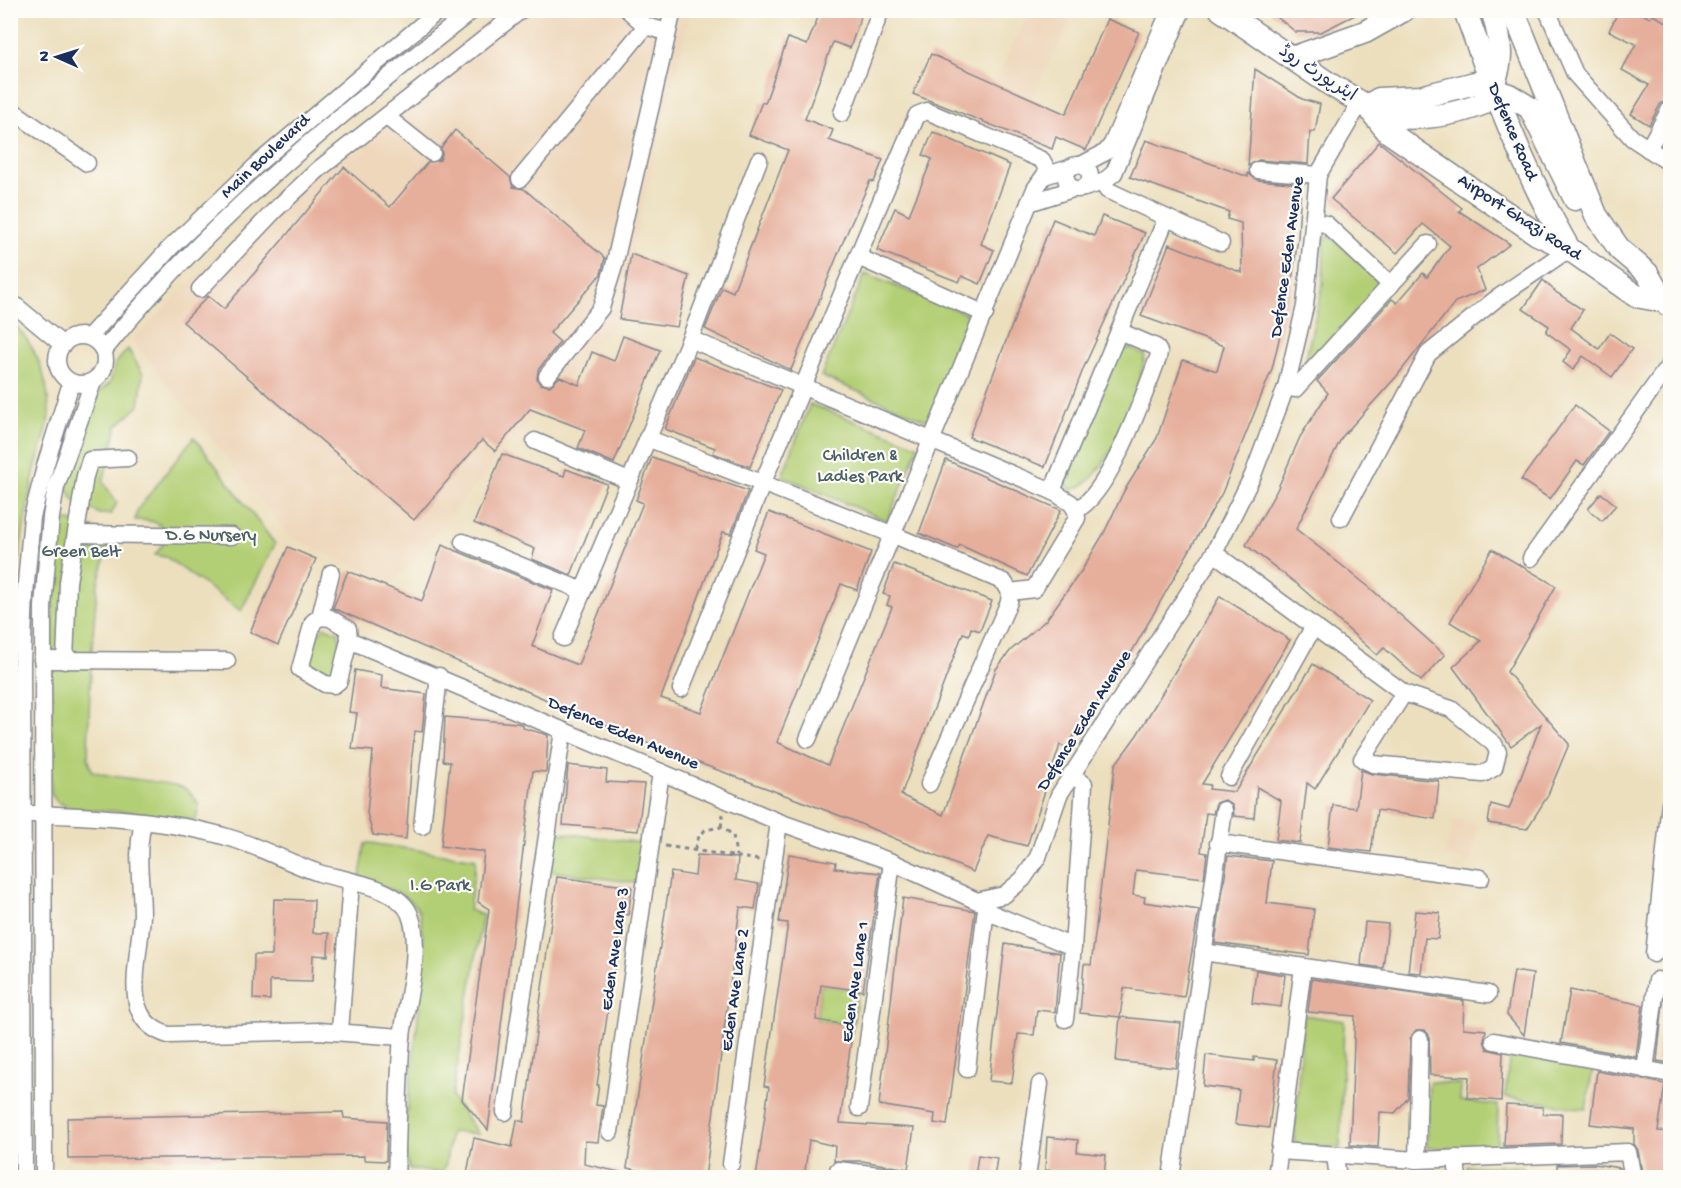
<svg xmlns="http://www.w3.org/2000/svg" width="1681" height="1188" font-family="'Gochi Hand','Playpen Sans Arabic',sans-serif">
<rect width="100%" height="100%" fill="#fdfcf7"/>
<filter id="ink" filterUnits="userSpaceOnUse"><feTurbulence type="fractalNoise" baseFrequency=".0167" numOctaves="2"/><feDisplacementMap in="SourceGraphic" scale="12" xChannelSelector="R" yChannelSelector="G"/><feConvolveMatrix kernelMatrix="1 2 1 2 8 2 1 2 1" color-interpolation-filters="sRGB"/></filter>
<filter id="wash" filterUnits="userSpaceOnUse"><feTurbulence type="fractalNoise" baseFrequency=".008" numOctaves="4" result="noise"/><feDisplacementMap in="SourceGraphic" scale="24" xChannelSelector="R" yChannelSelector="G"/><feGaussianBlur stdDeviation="1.35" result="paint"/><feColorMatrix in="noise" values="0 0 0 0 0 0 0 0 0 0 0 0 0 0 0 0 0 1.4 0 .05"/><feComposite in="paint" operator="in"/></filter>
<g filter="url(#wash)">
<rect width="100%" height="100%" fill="#ecdfbd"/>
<!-- built -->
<g fill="#eed7bb">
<path d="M498,11H691L615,321L393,583L290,537L132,341L200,271L311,167Z"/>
<path d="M1029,11H1075L1032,99L995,81Z"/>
<path d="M1636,342L1657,356L1629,391L1612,377Z"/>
<path d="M1453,819L1478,824L1471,862L1445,856Z"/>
</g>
<!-- green -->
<g fill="#b3cf75" stroke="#677f6a" stroke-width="1.5">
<path d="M1327,237L1333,238L1382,284L1307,366L1305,362L1323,285L1324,242Z"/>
<path d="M865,274L972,316L928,421L821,376Z"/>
<path d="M10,321C36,343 48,378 49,411C49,430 40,450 35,469C27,508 20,546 15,586C7,663 13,742 13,819L11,828Z"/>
<path d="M1131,348L1145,355C1141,387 1106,486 1071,490L1066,484L1117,356L1123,350Z"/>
<path d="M128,349L143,374L139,406L117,426L103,482L117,503L111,514H100L73,500L67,486L69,474L97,394L110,383L115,364Z"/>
<path d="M810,404L919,446L887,521L782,476Z"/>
<path d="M194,437L275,544L241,611L166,557L155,555C175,532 163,519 135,520L138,509Z"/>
<path d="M66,520C77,524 97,526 103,536C112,551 98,574 97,590C91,646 89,701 88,757L92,771C115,780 172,780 187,790C191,793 196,801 199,805L196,820L130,812L73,809L57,802L51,794V638L58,528Z"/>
<path d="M325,627L338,632C342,643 340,664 332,674L320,673L311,664C313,649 312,636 325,627Z"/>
<path d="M555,832L641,843L636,883L551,871Z"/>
<path d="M369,843L476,859L469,910L483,915L452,1097L478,1134L451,1132L445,1167L441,1173L409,1169L403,1142C407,1104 434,931 417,908C405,892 378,885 360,878L365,844Z"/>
<path d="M821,985L858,990L853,1026L816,1020Z"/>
<path d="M1303,1015L1344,1021L1340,1148L1294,1144Z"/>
<path d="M1510,1053L1593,1068L1586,1109L1505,1097Z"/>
<path d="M1429,1082L1461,1084L1460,1101L1498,1105L1497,1148H1427Z"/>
<path d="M1467,1166H1523V1177L1466,1178Z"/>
</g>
<g id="blocks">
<!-- building -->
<g fill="#e6af9b">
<path d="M821,10H863L850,48L833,42L805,119L833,130L829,140L883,160L874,182L870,181L842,244L791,370L705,329L722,287L733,292L788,150L749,135L762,102L765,103L788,38L807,45Z"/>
<path d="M1268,10H1365L1321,32H1296Z"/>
<path d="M1619,10H1635L1650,18L1652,14L1671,25V99L1661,103L1649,125L1631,114L1649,85L1622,70L1636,44L1609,31Z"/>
<path d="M1107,19L1139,32L1086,150L1056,137L1052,149L913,94L931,54L1066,114Z"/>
<path d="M1255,69L1302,99L1320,104L1315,132H1310L1308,164L1259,160L1248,166Z"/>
<path d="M455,130L510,177L513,187L524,189L605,258L601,274L550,333L560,342L538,370L537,379L540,384L550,386L560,377L579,385L592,352L614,361L623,336L660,350L614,463L578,448L585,430L530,409L495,451L482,440L414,520L183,322L208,296L224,309L344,167L390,207L428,162L440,160L442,154L441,148Z"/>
<path d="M933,132L1010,165L981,244L994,250L980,284L962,276L959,282L877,250L895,208L909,215L932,159L923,155Z"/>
<path d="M1146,140L1248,177V173L1257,180L1301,184L1298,238L1291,288L1272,369L1222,493L1126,662L1066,747L1060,745L1027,846L988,836L973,872L849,819L659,748L333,608L348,571L422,601L442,545L553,590L532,646L578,665L643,503L636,500L652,457L748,491L731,534L723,532L661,698L701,712L764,553L754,549L769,512L871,552L857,590L841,584L777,742L828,765L892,607L887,605L890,596L883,594L894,564L992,601L980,631L971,628L969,635L963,633L901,795L943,815L996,669L1011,650L1046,620L1082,570L1104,533L1124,491L1157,438L1183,360L1217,371L1224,346L1141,316L1169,244L1242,273L1241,223L1227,219L1229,212L1130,177Z"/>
<path d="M1379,142L1462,208L1459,211L1510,244L1477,269L1485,290L1455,302L1397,376L1342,437L1296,529L1369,587L1445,655L1421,681L1384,648L1377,655L1297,584L1246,545L1277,490L1300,437L1328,393L1317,381L1392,299L1397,303L1423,273L1427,277L1450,246L1423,224L1397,253L1331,199Z"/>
<path d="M1102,216L1145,233L1084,367L1045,467L969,437L1053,219L1094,236Z"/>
<path d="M631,254L689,276L677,327L619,319Z"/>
<path d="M1543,280L1557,293L1583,310L1571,328L1599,349L1610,333L1632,349L1612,377L1583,356L1573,370L1563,362L1571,350L1546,332L1549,326L1523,309Z"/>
<path d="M694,357L781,390L750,467L713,453L715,448L665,429Z"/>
<path d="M1575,405L1609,431L1584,465L1577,461L1550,499L1521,480Z"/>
<path d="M502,454L564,476L566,469L607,484L571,575L532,559L535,549L474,523Z"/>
<path d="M946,460L1061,510L1027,576L960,545L957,549L919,533Z"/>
<path d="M1601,493L1616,505L1602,521L1588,509Z"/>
<path d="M288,547L316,559L278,645L250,632Z"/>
<path d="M1492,549L1556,586L1507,672L1569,744L1547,797L1527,829L1488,823L1491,804L1509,809L1541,724L1511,746L1453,667L1481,641L1450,622Z"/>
<path d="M1220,596L1290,640L1202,784L1210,785L1209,789L1235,792L1313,664L1370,700L1315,789L1307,783L1300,843L1276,840L1281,801L1257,787L1254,818L1234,816L1233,806L1225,800L1216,803L1213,814L1206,813L1201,852L1207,853L1204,878L1136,870L1133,895L1145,897L1144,902L1199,910L1184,997L1124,988L1120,1017L1080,1013L1084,964L1091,965L1095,935L1115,765L1137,735Z"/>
<path d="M355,670L382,675L381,688L426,694L422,732L415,731L412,755L406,839L373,835L367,813L373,751L352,749L357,713L349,712Z"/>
<path d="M445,717L517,723L523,725V728L548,735L546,772L533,771L488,1130L462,1100L489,909L478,902L484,852L441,846L450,762L443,761Z"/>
<path d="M568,765L607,770L606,782L644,784L638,831L563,825Z"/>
<path d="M1361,770L1372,774L1439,781L1435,819L1377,810L1371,852L1328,847L1333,805L1356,808Z"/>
<path d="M789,854L836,862L835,868L880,873L863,991L821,985L816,1020L853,1026L840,1123L914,1128L908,1169L862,1161H834L835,1146L809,1140L804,1178H756L769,1087L764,1086L788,923L779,922Z"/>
<path d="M697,855L738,858L736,880L759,884L755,909L740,907L705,1178H673L627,1168L671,872L695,876Z"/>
<path d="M1228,856L1272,861L1267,903L1314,909L1309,955L1215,943Z"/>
<path d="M557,877L632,887L628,915L622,914L597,1085H599L596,1105L603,1106L598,1142L585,1141L584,1164L620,1172L619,1178H466L474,1138L512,1147L517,1120L524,1122Z"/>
<path d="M903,898L975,911L947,1125L934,1123L935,1114L879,1105Z"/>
<path d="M274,899L314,900L313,933H329L328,956L313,955L312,982L270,981V1000L253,999L254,955H272Z"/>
<path d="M1415,911L1440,913L1438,939L1425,938L1421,973L1408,972Z"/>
<path d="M1365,922L1388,924L1383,968L1361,965Z"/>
<path d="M1005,944L1060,953L1055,1012L1037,1010L1034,1035L1018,1034L1012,1083L989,1081Z"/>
<path d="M1256,970L1285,975L1281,1007L1252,1003Z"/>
<path d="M1514,971L1533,974L1524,1035L1507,1015Z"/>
<path d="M1666,975L1671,976V1063L1657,1061Z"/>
<path d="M1312,979L1464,1001L1463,1028L1486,1030L1484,1040L1487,1049L1503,1053L1501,1101L1467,1098L1469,1077L1430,1075L1429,1035L1425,1030H1416L1410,1039L1408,1098L1395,1113L1380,1112L1378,1147L1350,1145L1355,1016L1308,1012Z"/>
<path d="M1570,990L1643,1005L1636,1057L1561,1043Z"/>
<path d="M1120,1017L1181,1023L1176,1068L1116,1061Z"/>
<path d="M1206,1055L1254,1061V1057L1277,1060L1269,1128L1235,1124L1239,1090L1203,1086Z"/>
<path d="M1597,1071L1665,1084L1658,1131L1671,1132V1178H1643L1638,1150L1634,1144V1129L1590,1124Z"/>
<path d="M1506,1105L1543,1107V1114H1562L1561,1144L1504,1146Z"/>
<path d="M343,1112L344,1118L387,1121L386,1161L364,1160V1156L68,1159L67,1118Z"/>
<path d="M1047,1137L1078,1140L1077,1152L1106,1155L1104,1178L1087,1177V1173L1045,1170Z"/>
<path d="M978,1155L997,1158L994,1178H975Z"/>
<path d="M1594,1164L1620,1168L1622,1178H1558L1557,1165Z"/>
</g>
</g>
</g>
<g filter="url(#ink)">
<use href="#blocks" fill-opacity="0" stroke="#84878e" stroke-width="1.5"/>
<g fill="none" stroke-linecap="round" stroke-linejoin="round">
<defs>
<g id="minor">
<path d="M628,10L646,26"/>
<path d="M1547,10L1575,74L1632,138L1670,163"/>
<path d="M10,109L87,163"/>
<path d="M842,113L881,10"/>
<path d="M388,118L432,153"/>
<path d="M1648,149L1670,109"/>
<circle cx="1078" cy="177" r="12"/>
<path d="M1081,165L1106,152L1112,144L1170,10"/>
<path d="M1258,170L1318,175"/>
<path d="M520,179L646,26L667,32"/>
<path d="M1103,182L1107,190L1221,243"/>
<path d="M1084,188L1103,182L1114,173L1182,10"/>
<path d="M1029,203L1073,189"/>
<path d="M1314,222L1326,224L1391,285"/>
<path d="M858,257L985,314"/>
<path d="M200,289L275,210L319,169L521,10"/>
<path d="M10,301L63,345"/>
<circle cx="81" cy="360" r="24"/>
<path d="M89,337L170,248L261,161L439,10"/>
<path d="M690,339L1052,491L1071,503L1076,510"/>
<path d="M104,350C209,220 341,113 473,10"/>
<path d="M547,376L601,308L614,266L673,10"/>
<path d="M1286,387L1295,389L1428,244"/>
<path d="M647,438L894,535L1004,582L1010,592L1034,589L1077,518L1076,510C1110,494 1144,394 1158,358L1159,352L1156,347L1119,331"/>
<path d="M535,441L629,481"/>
<path d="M1052,491L1166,219"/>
<path d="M1341,518L1428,354L1496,299L1569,249"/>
<path d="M76,534L232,536"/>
<path d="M463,542L583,591"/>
<path d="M1214,553L1404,693L1451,709L1494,744L1498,752L1494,768L1483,774L1373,764L1362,759L1404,693"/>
<path d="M1531,558L1670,364"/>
<path d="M331,573L320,617L313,622L300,669L325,684L334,685L339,681L349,640"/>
<path d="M320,617L330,618L348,629L349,640L779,822L892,862L977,901L1004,895L1023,879L1038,857L1059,795L1214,553L1253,475L1286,387L1305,306L1318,175L1360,103"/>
<path d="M563,638L690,339L759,160"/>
<path d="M42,660L227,661"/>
<path d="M65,661L68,582L85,476L90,460L128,458"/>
<path d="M681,689L763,482L917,115L927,111L1042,160L1049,173"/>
<path d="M808,739L1035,189L1044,176L1070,168"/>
<path d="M1229,777L1314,626"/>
<path d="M929,784L1009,602L1010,592"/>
<path d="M32,814C92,816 173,820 230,838C261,847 289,863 319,873C346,881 400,887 410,915C423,949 406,1001 402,1037C398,1083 398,1131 396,1178"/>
<path d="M143,823C135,855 142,883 142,915C141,941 129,990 140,1012C145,1024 156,1031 168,1035L319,1031L402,1037"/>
<path d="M422,826L439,676"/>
<path d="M1218,843L1481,878"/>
<path d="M986,911L1073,947"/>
<path d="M1203,952L1488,994"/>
<path d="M1654,954L1670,803"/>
<path d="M1065,1019L1073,947L1084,784L1071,774"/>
<path d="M340,1031L351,882"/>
<path d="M1494,1041L1670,1074"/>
<path d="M967,1069L987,900"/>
<path d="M1645,1070L1657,980"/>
<path d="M859,1108L892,862"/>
<path d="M505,1112L563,731"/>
<path d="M610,1132L661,772"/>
<path d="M1279,1151L1417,1160L1628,1152L1633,1178"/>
<path d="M1335,1156L1338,1178"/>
<path d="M1456,1158L1458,1178"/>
<path d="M1417,1160L1420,1039"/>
<path d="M731,1164L779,822"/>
<path d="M838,1170L904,1178"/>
<path d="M24,1178L22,663L25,594L32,517L46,463L71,383"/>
<path d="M44,1178L43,606L51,517L56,487L93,382"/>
<path d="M1027,1178L1040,1084"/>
<path d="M1171,1178L1224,810"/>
<path d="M1276,1178L1303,967"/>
</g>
<g id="major">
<path d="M1221,10L1331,85L1367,106L1375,116C1412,120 1447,118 1482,104C1504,72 1504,47 1492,10"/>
<path d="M1465,10C1494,92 1525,174 1569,249"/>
<path d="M1513,10L1596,215L1620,250L1647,273L1663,301"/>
<path d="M1292,58L1365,32L1404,10"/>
<path d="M1367,106L1379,99L1420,97L1475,83L1509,95L1530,108L1575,199"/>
<path d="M1375,116L1387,131L1537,234L1569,249L1636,296L1663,301L1670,306"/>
</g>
</defs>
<!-- minor casing -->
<use href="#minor" stroke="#84878e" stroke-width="19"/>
<!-- major casing -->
<use href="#major" stroke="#84878e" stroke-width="25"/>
<!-- path -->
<g stroke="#84878e" stroke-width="3" stroke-dasharray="4.5 4.5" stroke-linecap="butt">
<path d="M721,827L723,814"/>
<path d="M665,846L759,860"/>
<path d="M695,849L696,841L705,830L721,827L733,835L736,856"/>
</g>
<!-- minor -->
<use href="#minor" stroke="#fff" stroke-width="16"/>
<!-- major -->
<use href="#major" stroke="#fff" stroke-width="22"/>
</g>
</g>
<g text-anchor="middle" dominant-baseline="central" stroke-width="4.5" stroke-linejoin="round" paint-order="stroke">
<!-- street labels -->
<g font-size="18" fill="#1b2f5e" stroke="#fdfcf7">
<text transform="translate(1317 74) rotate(33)">ایئرپورٹ روڈ</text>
<text transform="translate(1512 132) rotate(67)">Defence Road</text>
<text transform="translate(266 157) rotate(-43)">Main Boulevard</text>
<text transform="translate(1519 218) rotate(33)">Airport Ghazi Road</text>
<text transform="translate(1288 257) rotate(-82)">Defence Eden Avenue</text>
<text transform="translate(1085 721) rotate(-58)">Defence Eden Avenue</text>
<text transform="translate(623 734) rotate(23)">Defence Eden Avenue</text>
<text transform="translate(616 949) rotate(-82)">Eden Ave Lane 3</text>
<text transform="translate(856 982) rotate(-82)">Eden Ave Lane 1</text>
<text transform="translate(736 990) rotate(-82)">Eden Ave Lane 2</text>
</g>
<!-- park labels -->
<g font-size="18" fill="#495f65" stroke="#fdfcf7">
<text x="860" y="456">Children &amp;<tspan x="860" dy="21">Ladies Park</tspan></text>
<text x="211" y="536">D.G Nursery</text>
<text x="81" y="552">Green Belt</text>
<text x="440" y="886">I.G Park</text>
</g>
</g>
<!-- margin -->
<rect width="1681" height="1188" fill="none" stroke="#fdfcf7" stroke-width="36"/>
<!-- north arrow -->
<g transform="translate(57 57) rotate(273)" stroke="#fdfcf7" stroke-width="4.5" paint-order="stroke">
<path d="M0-4.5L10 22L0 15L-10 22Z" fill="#1b2f5e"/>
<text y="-9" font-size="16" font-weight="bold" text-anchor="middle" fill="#1b2f5e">N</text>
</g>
</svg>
